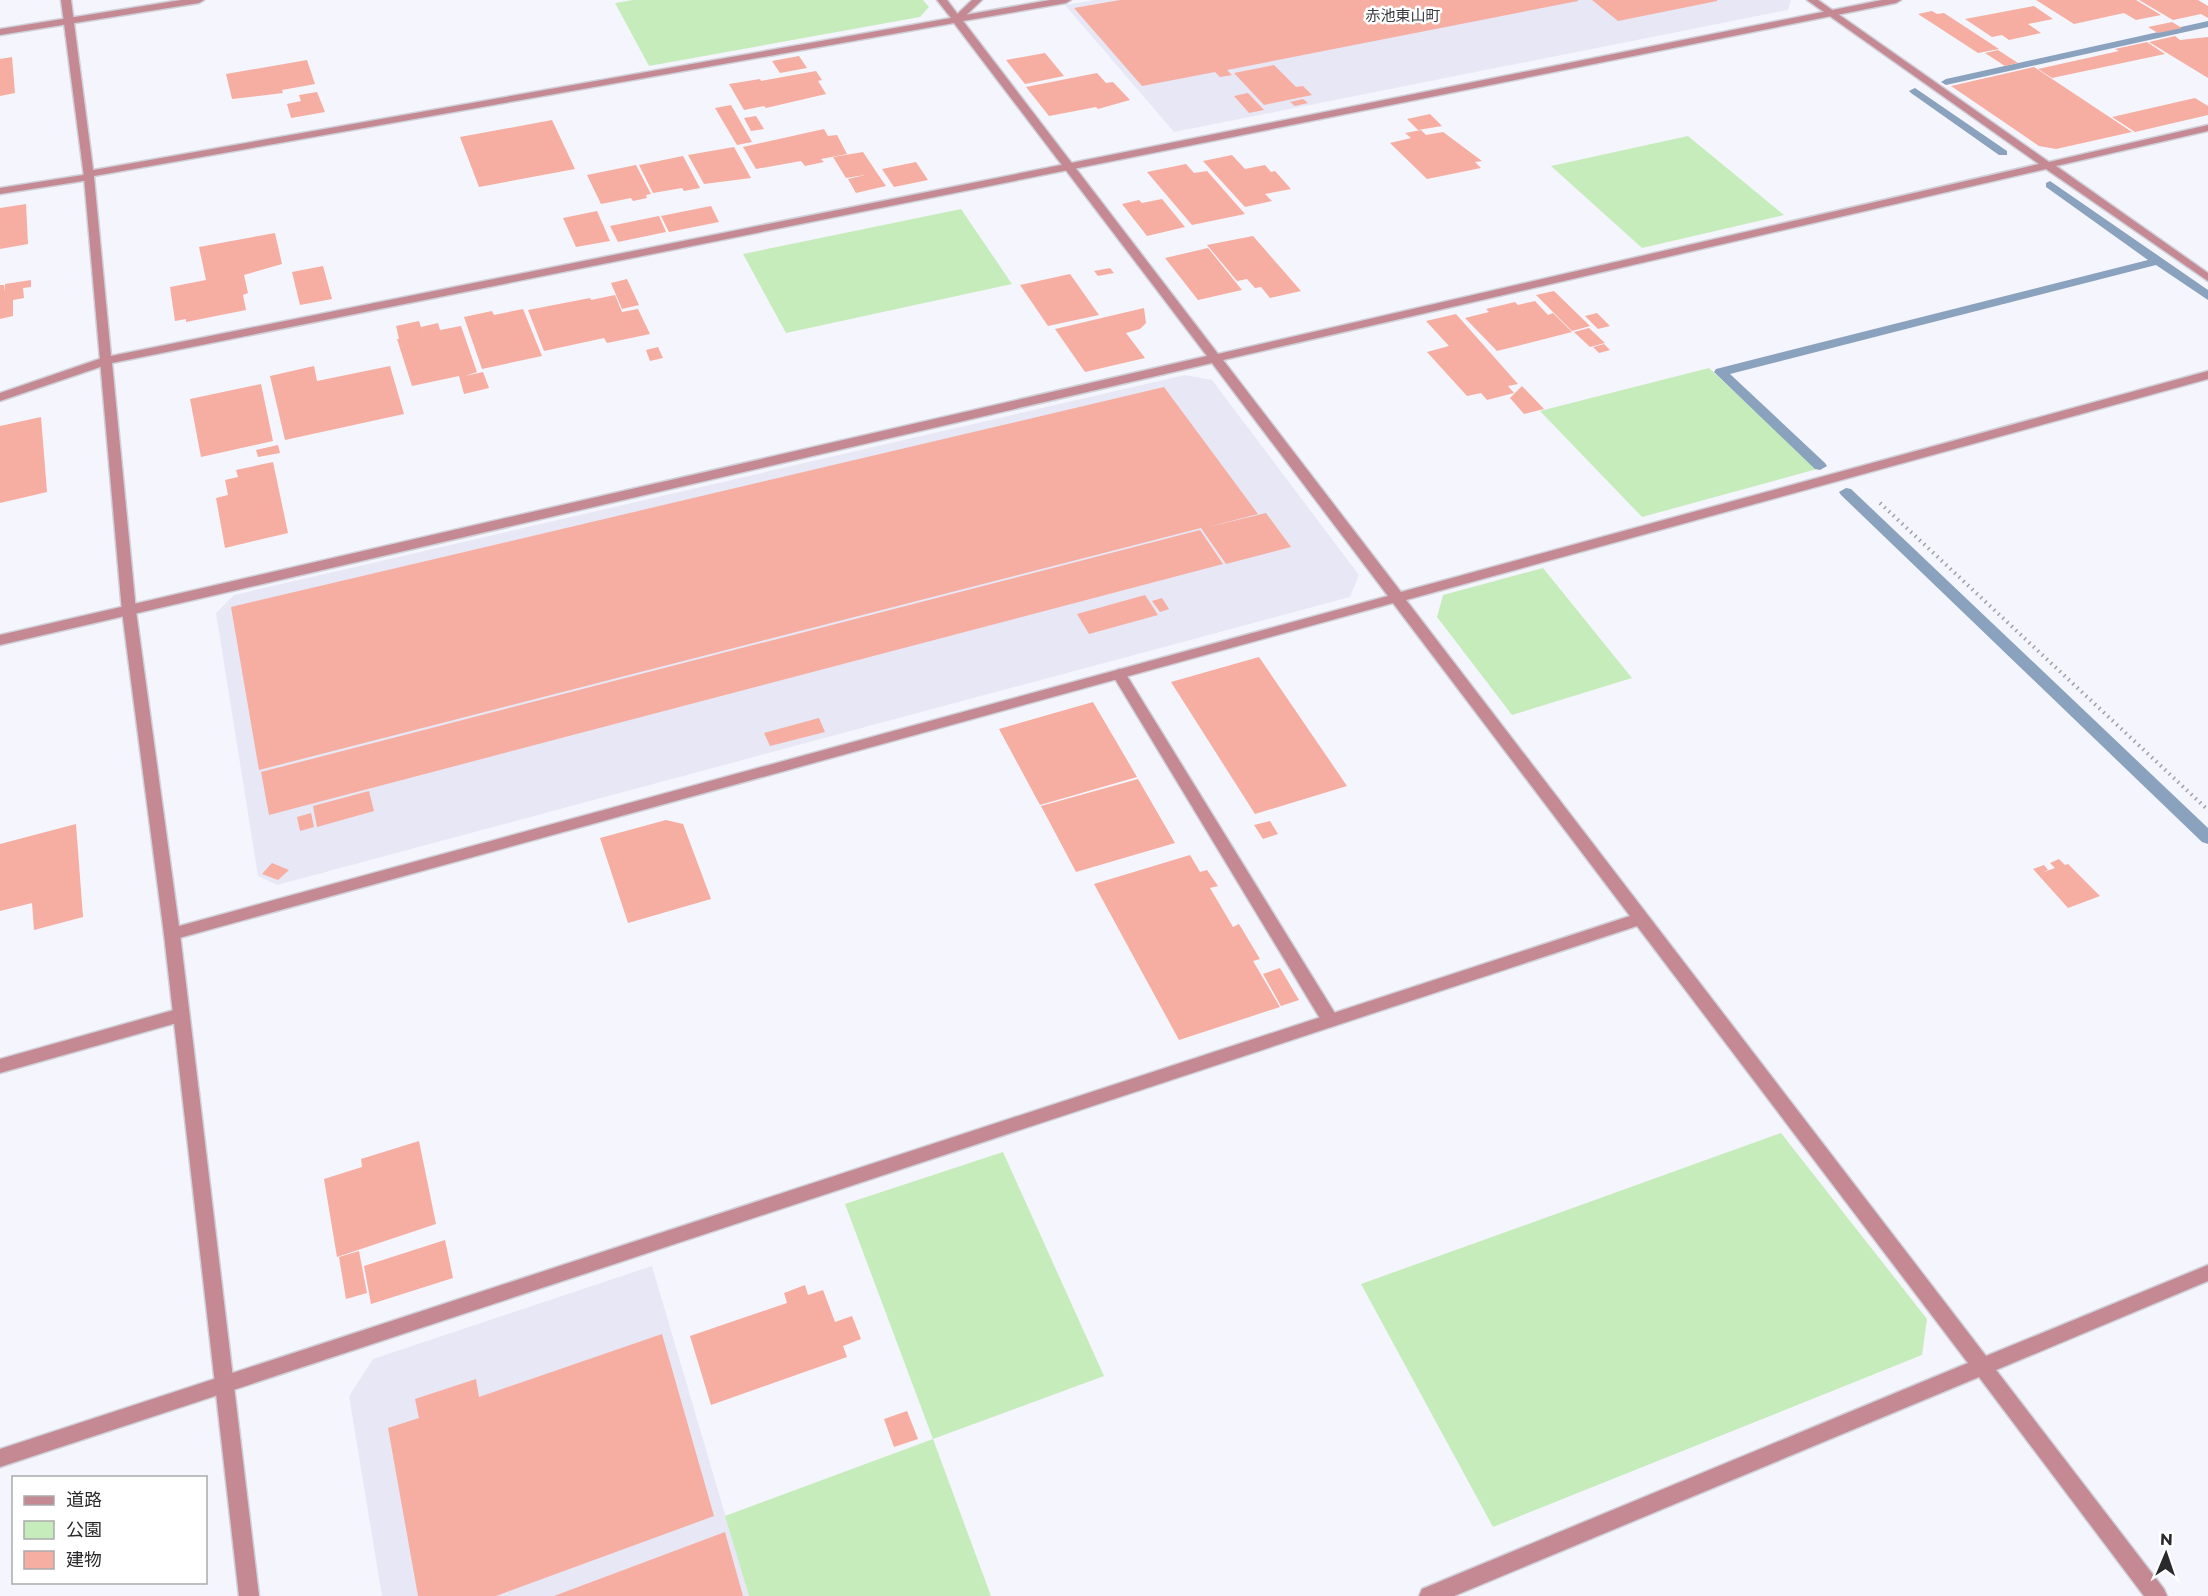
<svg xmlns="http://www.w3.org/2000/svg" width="2208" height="1596" font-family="Montserrat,'Noto Sans JP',sans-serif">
<rect width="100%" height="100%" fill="#f5f5fd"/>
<!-- built -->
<g fill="#e8e7f6">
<path d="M1095,0H1791L1788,10L1174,132L1065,5Z"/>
<path d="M1185,375L1212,380L1359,575L1350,597L277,885L258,876L216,613L234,595Z"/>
<path d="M652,1266L749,1596H382L349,1396L373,1359Z"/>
</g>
<!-- green -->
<g fill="#c7ecbc">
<path d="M633,0H923L929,7L920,17L649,66L615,3Z"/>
<path d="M1688,136L1784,215L1642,248L1551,166Z"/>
<path d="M961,209L1012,284L786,333L743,254Z"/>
<path d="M1709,368L1817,469L1642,517L1540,411Z"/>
<path d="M1543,568L1632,678L1512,715L1437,617L1443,595Z"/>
<path d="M1781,1133L1927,1319L1922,1355L1493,1527L1361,1284Z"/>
<path d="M1003,1152L1104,1376L933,1439L991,1596H749L725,1516L933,1439L845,1204Z"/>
</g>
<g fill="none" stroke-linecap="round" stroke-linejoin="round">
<!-- stream -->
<g fill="#8aa2bd" fill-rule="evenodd">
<path d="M2208,21V27L1946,85L1941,82L1946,79Z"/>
<path d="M1915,88L2007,151V155H1999L1911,93L1909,91Z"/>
<path d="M2050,181L2208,290V300L2156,265L1730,374L1825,463L1827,466L1820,470L1815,469L1714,372L1716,369L2148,260L2046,187V183Z"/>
<path d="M1846,488L1851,489L2208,828V844L2202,842L1841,495L1839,492Z"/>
</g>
</g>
<!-- building -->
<g fill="#f5aea1">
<path d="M1120,0H1578V1L1227,70L1232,75L1220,77L1215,72L1142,86L1074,8Z"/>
<path d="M1592,0H1717V1L1618,21Z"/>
<path d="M2036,0H2136L2161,15L2136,20L2124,13L2074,24Z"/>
<path d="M2139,0H2198L2208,6V18L2201,14L2173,20Z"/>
<path d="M2034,6L2053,19L2028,24L2041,33L2009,40L2002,35L1992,37L1965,19Z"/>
<path d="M1932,11L1937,14L1944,13L1999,49L1978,53L1918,14Z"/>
<path d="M2172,22L2182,28L2158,33L2148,27Z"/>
<path d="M2175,36L2180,40L2208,37V78L2149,42Z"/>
<path d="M2147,42L2165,54L2052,78L2038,69L2119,51L2115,49Z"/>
<path d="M1998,50L2018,63L2005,66L1985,53Z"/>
<path d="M1045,53L1064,76L1025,84L1006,60Z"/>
<path d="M799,56L807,68L780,73L772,61Z"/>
<path d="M12,57L15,93L0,96V59Z"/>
<path d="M307,60L315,84L282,90L283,93L232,99L226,74Z"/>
<path d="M1274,65L1296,87L1303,86L1312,95L1264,105L1234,73Z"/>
<path d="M2034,67L2132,132L2056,149L2039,146L1951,86Z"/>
<path d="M816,71L822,80L818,81L826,94L766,108L764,106L744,110L729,84L760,79L761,81Z"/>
<path d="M1097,73L1106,83L1113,82L1130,100L1098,109L1096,107L1049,116L1026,87Z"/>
<path d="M317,92L325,112L291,118L287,104L301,101L299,95Z"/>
<path d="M1248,93L1264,110L1249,113L1234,96Z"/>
<path d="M2195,98L2208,106V115L2135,132L2112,117Z"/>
<path d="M1303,99L1308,103L1295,106L1290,102Z"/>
<path d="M731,105L752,142L737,145L715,108Z"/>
<path d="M1430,114L1442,126L1418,130L1407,119Z"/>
<path d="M756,116L764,129L751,131L744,118Z"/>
<path d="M552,120L575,169L479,187L460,137Z"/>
<path d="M824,129L828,136L837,135L847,154L821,159L824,162L805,166L801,161L756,169L743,147Z"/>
<path d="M1421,130L1426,135L1443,132L1482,161L1475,162L1481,168L1427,179L1390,143L1411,138L1405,133Z"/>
<path d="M734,147L751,178L704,184L688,155Z"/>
<path d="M863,152L877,173L886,186L856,193L848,179L865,175L846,178L833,157Z"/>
<path d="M1232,155L1245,169L1265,165L1271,172L1275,171L1291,189L1265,194L1272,201L1245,207L1203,161Z"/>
<path d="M683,156L700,188L684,191L682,188L653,193L639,165Z"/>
<path d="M916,162L928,180L894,187L882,169Z"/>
<path d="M1186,164L1194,173L1207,171L1245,214L1192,225L1147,172Z"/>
<path d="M636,165L651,194L646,195L647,198L633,201L631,198L601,204L587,175Z"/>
<path d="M1162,199L1185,227L1147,236L1122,204L1139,200L1142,203Z"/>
<path d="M26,204L28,244L0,249V208Z"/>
<path d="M711,206L719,222L669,232L661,216Z"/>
<path d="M597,211L610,241L576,247L563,218Z"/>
<path d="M659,216L666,232L618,242L610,226Z"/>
<path d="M275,233L282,264L244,275L248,293L243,295L246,310L186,322V319L175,321L170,287L206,280L199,247Z"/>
<path d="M1253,236L1301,291L1270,298L1261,287L1255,288L1247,279L1237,281L1207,245Z"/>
<path d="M1208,248L1242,290L1198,300L1165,258Z"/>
<path d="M323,266L332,299L300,305L292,272Z"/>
<path d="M1110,268L1114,273L1098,276L1094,271Z"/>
<path d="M1070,274L1099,315L1048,326L1020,285Z"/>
<path d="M627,279L639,305L622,309L611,283Z"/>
<path d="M31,280V287L23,288L24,298L13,300V316L0,319V285H4L5,292V284Z"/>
<path d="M1554,291L1590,326L1572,331L1536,295Z"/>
<path d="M615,295L622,312L638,309L650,334L607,343L604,338L544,351L528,310L590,298L591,300Z"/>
<path d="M1535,301L1548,315L1553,313L1572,332L1497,351L1465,318L1489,312L1486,309L1515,302L1518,305Z"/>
<path d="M1144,308L1146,323L1140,329L1126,333L1145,358L1085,372L1055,329Z"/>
<path d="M523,309L542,356L482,369L464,317L492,311L494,315Z"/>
<path d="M1597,313L1610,326L1598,329L1585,316Z"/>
<path d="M1456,314L1518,384L1508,386L1514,393L1487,400L1481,393L1467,396L1427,352L1449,346L1426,321Z"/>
<path d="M419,321L423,334L421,327L438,323L440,330L461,326L477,372L465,376L483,372L489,388L464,394L459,376L412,386L397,339H399L396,326Z"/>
<path d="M1589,328L1605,343L1590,347L1574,332Z"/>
<path d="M1604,344L1610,350L1599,353L1593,347Z"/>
<path d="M658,347L663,358L650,361L646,350Z"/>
<path d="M314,366L317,381L390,366L404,414L285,440L270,376Z"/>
<path d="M261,384L273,441L201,457L190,399Z"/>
<path d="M1522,386L1544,409L1524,414L1510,398Z"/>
<path d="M1164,387L1258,514L1204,528L1266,513L1291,547L1226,564L1201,528L259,770L231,607Z"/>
<path d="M41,417L47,492L0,503V426Z"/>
<path d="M278,445L280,453L258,457L256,450Z"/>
<path d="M273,462L288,533L225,548L216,498L228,495L225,480L238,477L236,470Z"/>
<path d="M1200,530L1223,564L269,815L261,772Z"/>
<path d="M1145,595L1158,615L1089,634L1077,614Z"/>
<path d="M1162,598L1169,609L1160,612L1152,601Z"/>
<path d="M1259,657L1347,786L1255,814L1171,682Z"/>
<path d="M1093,702L1137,777L1040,805L999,729Z"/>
<path d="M819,718L825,732L770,746L764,733Z"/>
<path d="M1138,779L1175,843L1076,872L1041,806Z"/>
<path d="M369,791L374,811L317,827L313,806Z"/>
<path d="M311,813L314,827L300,831L297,817Z"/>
<path d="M666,820L683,824L711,899L628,923L600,838Z"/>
<path d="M1270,821L1278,834L1263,839L1254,825Z"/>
<path d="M76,824L83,917L34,930L32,903L0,911V844Z"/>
<path d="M1190,855L1200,872L1207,870L1218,886L1210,888L1233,927L1239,924L1260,959L1253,961L1280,1007L1179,1040L1094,884Z"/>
<path d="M2059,859L2065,865L2068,864L2100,896L2068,908L2033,869L2044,865L2048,870L2041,873L2055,868L2050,863Z"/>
<path d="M272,863L289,870L278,880L262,874Z"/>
<path d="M1280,968L1299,1000L1281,1006L1263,974Z"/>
<path d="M419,1141L436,1224L337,1257L324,1179L362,1167L361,1159Z"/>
<path d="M445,1240L453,1278L371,1304L364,1266Z"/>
<path d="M359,1251L367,1293L346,1299L339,1257Z"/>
<path d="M805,1285L808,1295L823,1290L835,1322L852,1316L861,1339L843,1346L847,1357L711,1405L690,1336L787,1303L784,1293Z"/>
<path d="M662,1334L714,1516L496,1596H418L388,1428L419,1418L415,1399L476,1379L479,1397Z"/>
<path d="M907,1411L918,1439L894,1447L884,1419Z"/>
<path d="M725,1532L743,1596H554Z"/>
</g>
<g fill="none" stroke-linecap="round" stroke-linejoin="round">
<defs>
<g id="service">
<path d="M972,0H982L959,22H953V18Z"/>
<path d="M1119,669L1124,671L1336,1015L1338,1020L1336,1025L1330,1027L1324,1025L1112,674Z"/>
</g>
<g id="minor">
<path d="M181,0H204L199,3L0,35V29Z"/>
<path d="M937,0H947L959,16L1050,0H1071L1066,3L963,21L1218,354L2039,164L1807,0H1818L2049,162L2208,125V131L2056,166L2208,273V281L2046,169L1223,360L1401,592L2208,371V379L1406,600L1986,1356L2208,1265V1281L1996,1370L2164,1589L2167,1596H2144L1979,1377L1454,1596H1419L1422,1589L1968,1363L1637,926L0,1467V1449L1630,916L1393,603L172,940L166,938L164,934L166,930L172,928L1388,596L1212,363L0,645V635L1207,356L954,23L94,176L89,180L0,194V188L83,175L88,171L951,18Z"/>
<path d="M105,357L109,358V364L0,401V393Z"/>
<path d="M181,1008L187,1010L189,1015L187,1020L0,1073V1059Z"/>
</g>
<path id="tertiary" d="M61,0H71L94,177L111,356L1882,0H1901L1896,3L112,363L136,611L180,934L259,1596H239L164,934L122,611L84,177Z"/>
</defs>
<!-- service casing -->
<use href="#service" stroke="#d0d0d8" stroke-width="3"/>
<!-- minor casing -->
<use href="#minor" stroke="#d0d0d8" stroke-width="3"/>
<!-- tertiary casing -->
<use href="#tertiary" stroke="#d0d0d8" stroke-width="3"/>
<!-- path -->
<path stroke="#9f9fa5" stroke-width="4" stroke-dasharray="1.5 4.5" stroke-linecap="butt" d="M1880,503L2208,810"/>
<!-- service -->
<use href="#service" fill="#c58993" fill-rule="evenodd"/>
<!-- minor -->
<use href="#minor" fill="#c58993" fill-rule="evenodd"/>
<!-- tertiary -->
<use href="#tertiary" fill="#c58993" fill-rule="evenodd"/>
</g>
<g text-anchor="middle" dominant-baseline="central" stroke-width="5" stroke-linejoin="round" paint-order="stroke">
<!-- far-quarter labels -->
<g font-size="15" fill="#3a3a40" stroke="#fff">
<text x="1403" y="15">赤池東山町</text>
</g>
</g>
<!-- legend -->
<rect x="12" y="1476" width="195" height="108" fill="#ffffff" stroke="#aaaaab" stroke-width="1.5"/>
<rect x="24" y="1496" width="30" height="9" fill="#c58993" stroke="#aaaaab" stroke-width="1.5"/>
<text x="66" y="1506" font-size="18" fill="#2a2a2d">道路</text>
<rect x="24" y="1521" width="30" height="18" fill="#c7ecbc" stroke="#aaaaab" stroke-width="1.5"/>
<text x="66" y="1536" font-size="18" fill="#2a2a2d">公園</text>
<rect x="24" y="1551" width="30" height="18" fill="#f5aea1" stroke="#aaaaab" stroke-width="1.5"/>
<text x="66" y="1566" font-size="18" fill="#2a2a2d">建物</text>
<!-- north arrow -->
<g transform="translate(2166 1554) rotate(2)" stroke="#ffffff" stroke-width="4.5" paint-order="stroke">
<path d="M0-4.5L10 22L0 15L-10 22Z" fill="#2a2a2d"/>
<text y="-9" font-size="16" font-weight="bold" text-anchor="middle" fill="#2a2a2d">N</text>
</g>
</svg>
